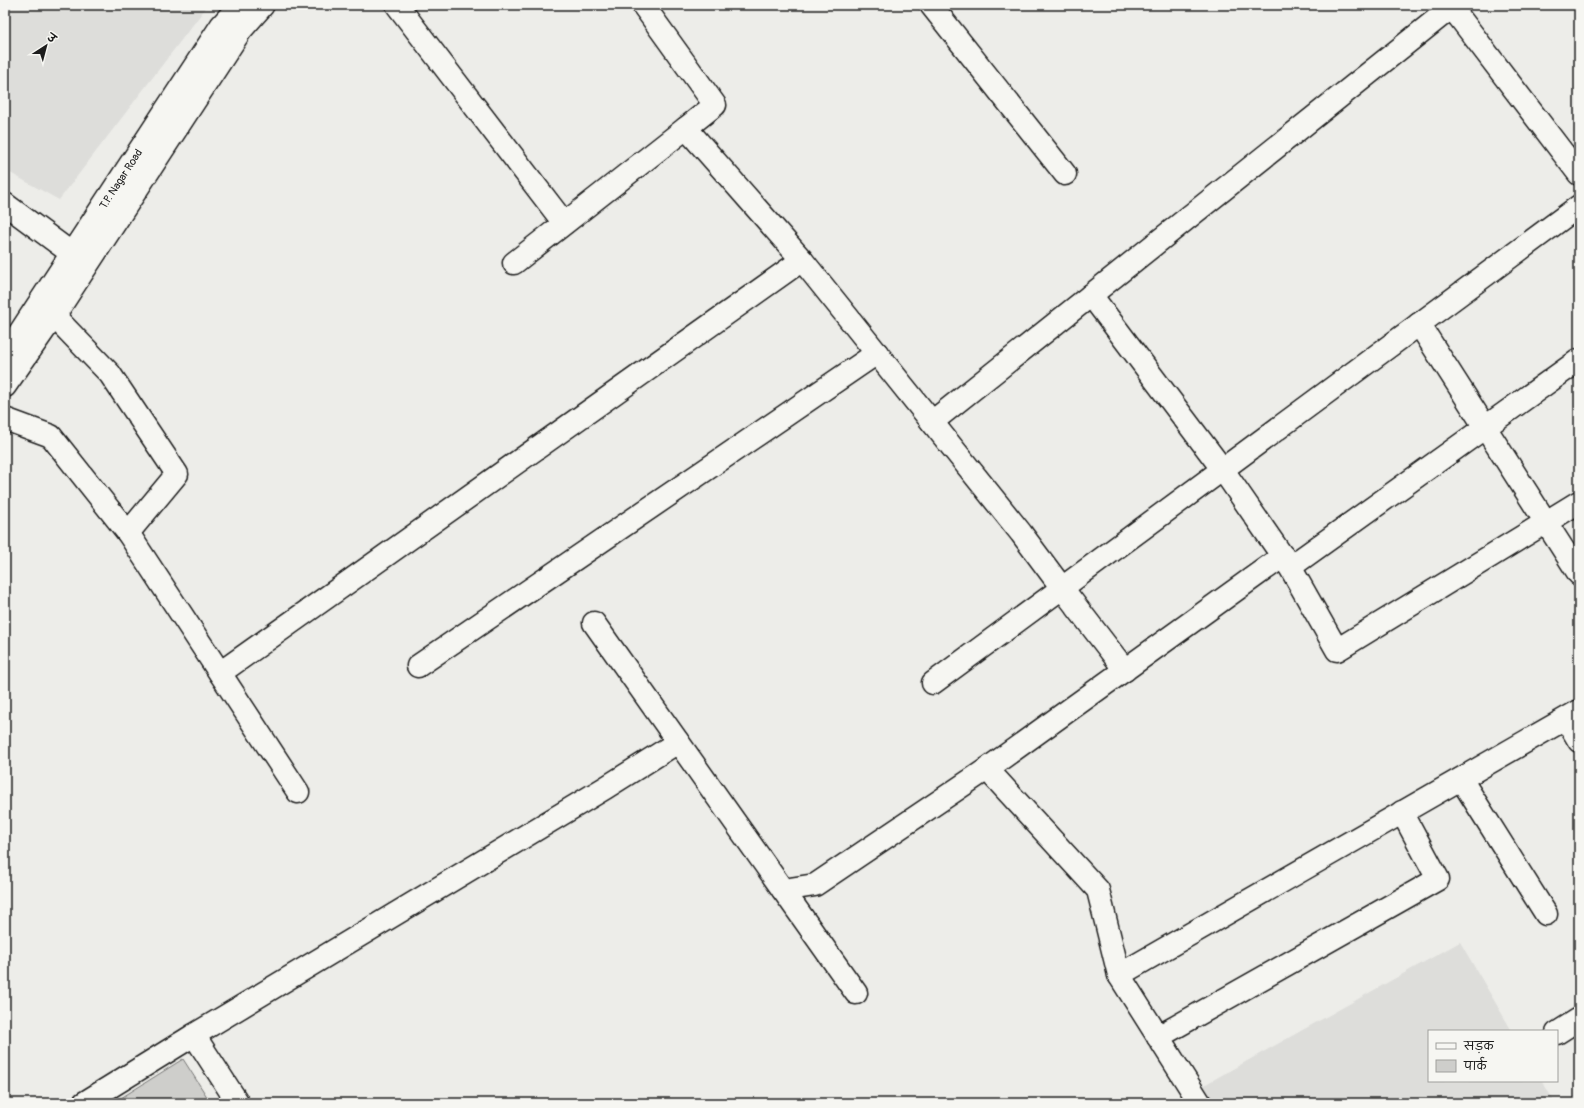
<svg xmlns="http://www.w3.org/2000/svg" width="1584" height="1108" font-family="Pangolin,'Playpen Sans Deva',sans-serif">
<rect width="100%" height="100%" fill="#edede9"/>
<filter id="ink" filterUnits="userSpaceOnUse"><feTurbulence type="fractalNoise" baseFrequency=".025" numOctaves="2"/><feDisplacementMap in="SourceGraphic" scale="8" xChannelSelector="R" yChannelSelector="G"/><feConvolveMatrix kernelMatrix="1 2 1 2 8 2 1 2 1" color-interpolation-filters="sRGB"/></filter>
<g filter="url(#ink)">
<!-- built -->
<g fill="#ddddda">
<path d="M5,5H208L59,200L5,170Z"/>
<path d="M1460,942L1512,1031H1429V1081H1542L1555,1103H1172Z"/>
</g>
<!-- green -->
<path fill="#cececb" stroke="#757574" d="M183,1059L211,1103H113Z"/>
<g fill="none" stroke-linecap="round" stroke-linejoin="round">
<defs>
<g id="minor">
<path d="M397,5L564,223"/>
<path d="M643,5L715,105L686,128"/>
<path d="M931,5L1065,174"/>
<path d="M1450,5L1579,174"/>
<path d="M5,204L86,264"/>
<path d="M514,263L686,128L802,260"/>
<path d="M1091,295L1223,470L1290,567L1579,360"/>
<path d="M1419,324L1579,574"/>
<path d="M5,419L51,436L128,533L177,474L110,374L54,316"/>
<path d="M932,422L1452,7"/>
<path d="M128,533L298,792"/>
<path d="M1290,567L1337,650L1579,502"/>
<path d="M594,623L783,890L815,885L987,769L1098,890L1119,975L1200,1103"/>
<path d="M418,666L877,353"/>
<path d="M220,673L802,260L1021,533L1062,588L1579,206"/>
<path d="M933,683L1062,588L1125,670"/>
<path d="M1566,719L1579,741"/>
<path d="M987,769L1283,556"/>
<path d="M1461,779L1546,914"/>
<path d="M783,890L856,993"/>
<path d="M1119,975L1579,711"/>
<path d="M1557,1033L1579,1019"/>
<path d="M194,1035L605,788L678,742"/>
<path d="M1158,1037L1438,879L1402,812"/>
<path d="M84,1103L194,1035L238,1103"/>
</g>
<g id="secondary">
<path d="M5,355L221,26L240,5"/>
<path d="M5,386L54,316L241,30L263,5"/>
</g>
</defs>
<!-- minor casing -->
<use href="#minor" stroke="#1c1c1c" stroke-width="25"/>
<!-- secondary casing -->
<use href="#secondary" stroke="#1c1c1c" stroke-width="25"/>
<!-- minor -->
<use href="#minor" stroke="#f6f6f2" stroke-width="22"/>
<!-- secondary -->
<use href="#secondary" stroke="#f6f6f2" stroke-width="22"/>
</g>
</g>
<g text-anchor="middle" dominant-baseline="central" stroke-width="4" stroke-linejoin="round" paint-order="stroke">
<!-- street labels -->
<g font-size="11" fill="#1c1c1c" stroke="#f6f6f2">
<text transform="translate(121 179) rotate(-57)">T.P. Nagar Road</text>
</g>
</g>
<!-- margin -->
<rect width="1584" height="1108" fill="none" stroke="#f6f6f2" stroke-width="20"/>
<rect x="10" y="10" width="1564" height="1088" fill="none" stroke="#1c1c1c" stroke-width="1.5" filter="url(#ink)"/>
<!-- legend -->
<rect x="1428" y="1030" width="130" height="52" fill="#f6f6f2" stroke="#9f9f9c"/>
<rect x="1436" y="1043" width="20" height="6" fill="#f6f6f2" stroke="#9f9f9c"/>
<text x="1464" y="1050" font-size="12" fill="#1c1c1c">सड़क</text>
<rect x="1436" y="1060" width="20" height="12" fill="#cececb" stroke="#9f9f9c"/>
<text x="1464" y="1070" font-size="12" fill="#1c1c1c">पार्क</text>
<!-- north arrow -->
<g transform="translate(46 46) rotate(36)" stroke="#f6f6f2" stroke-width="3" paint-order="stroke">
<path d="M0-3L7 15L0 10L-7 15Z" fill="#1c1c1c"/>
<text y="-6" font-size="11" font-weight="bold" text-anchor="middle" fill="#1c1c1c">उ</text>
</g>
</svg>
